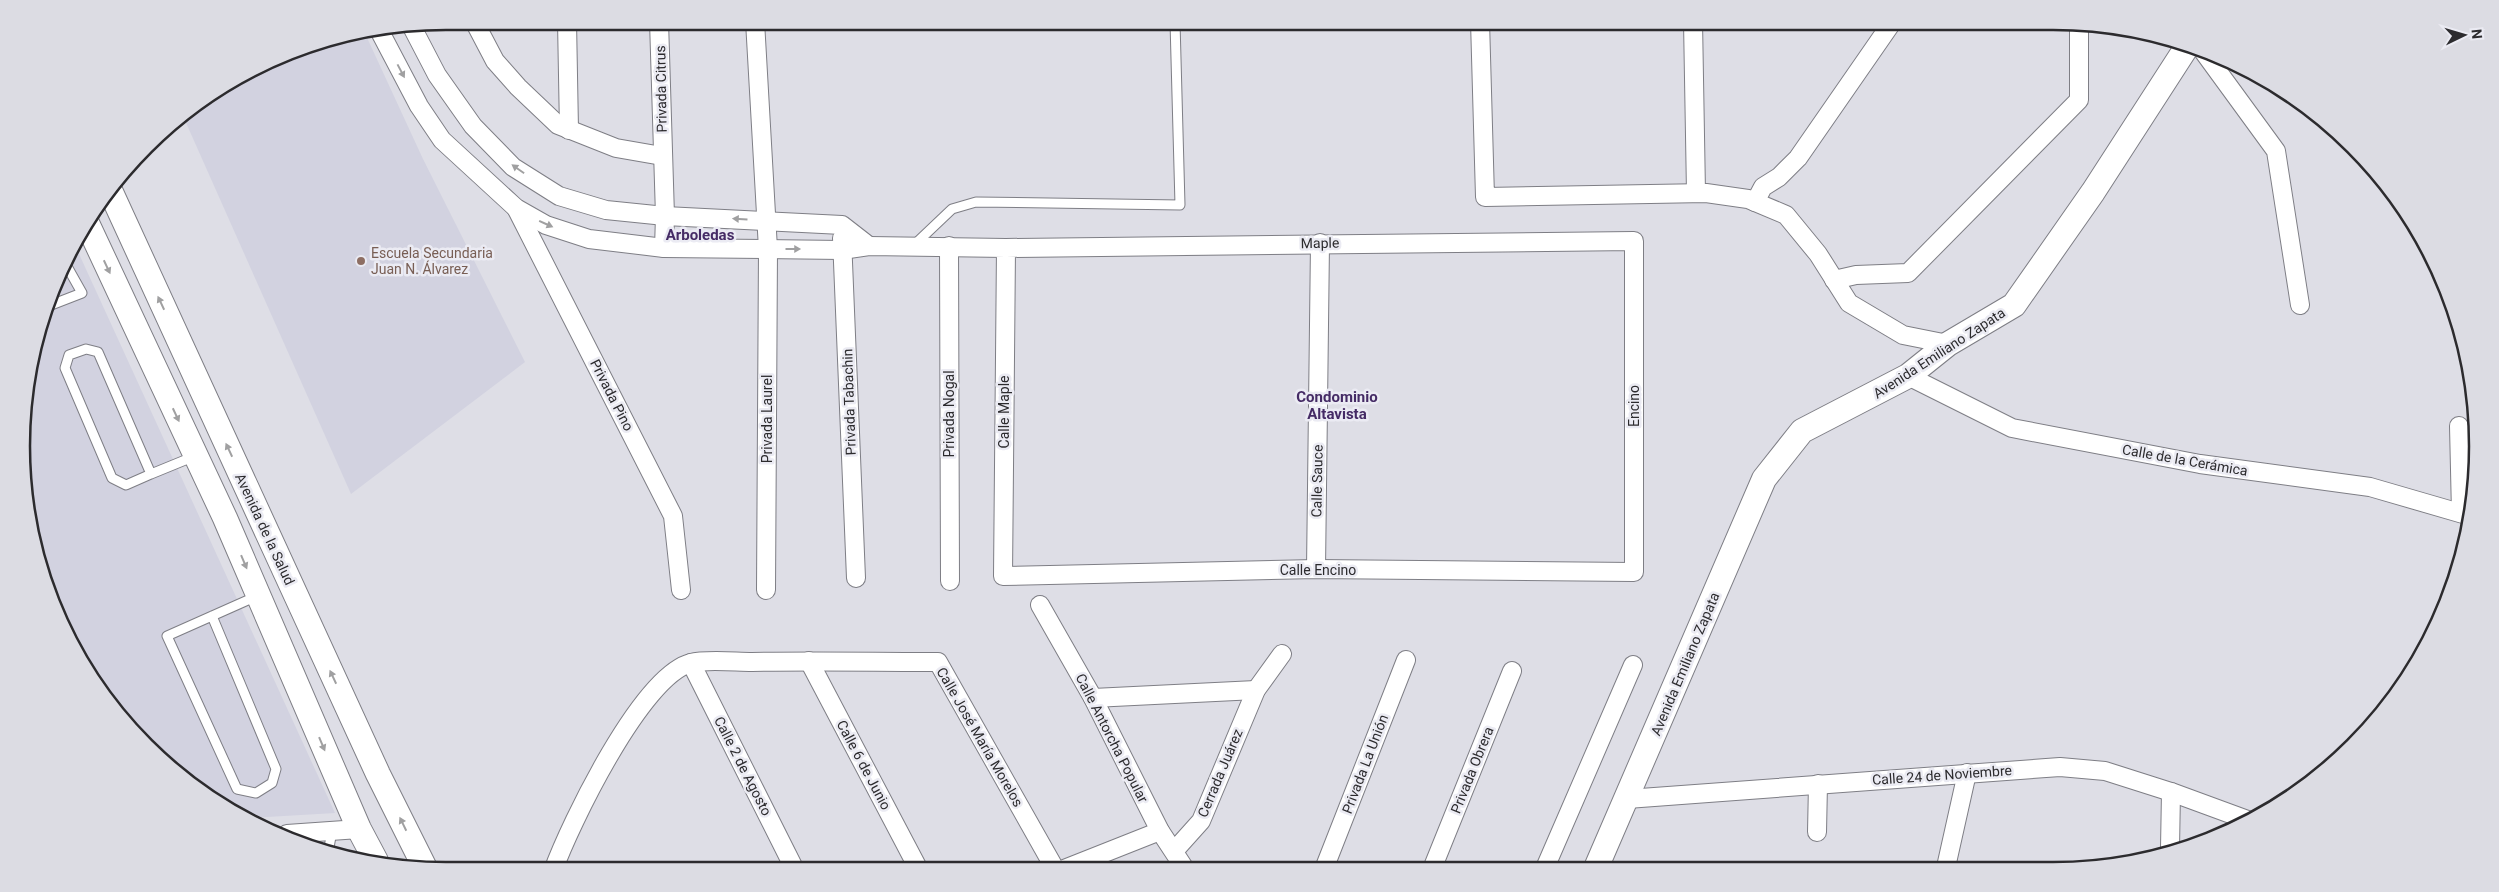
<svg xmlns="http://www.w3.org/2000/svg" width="2499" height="892" font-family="Roboto,sans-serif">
<rect width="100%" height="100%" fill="#dedee6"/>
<!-- built -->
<g fill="#d2d2e0">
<path d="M363,29L423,159L525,362L351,494L183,116L284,53Z"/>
<path d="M74,243L335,813L251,818L210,799L146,747L93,682L36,556L22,474L25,391L65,258Z"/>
</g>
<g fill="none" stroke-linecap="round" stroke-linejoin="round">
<defs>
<g id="lane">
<path d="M912,247L952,209L976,202L1180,205L1175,22"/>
<path d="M51,305L82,293L64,261"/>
<path d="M151,474L126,485L112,478L65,368L69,355L86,349L98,352L151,474L195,456"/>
<path d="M212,616L276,769L272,783L256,793L237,789L167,636L257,596"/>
<path d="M328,853L332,831"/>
<path d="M649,870L654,867"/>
</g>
<g id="street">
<path d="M474,21L495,61L518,87L558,125L616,148L662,156"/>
<path d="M567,21L569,130"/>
<path d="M659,21L665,216L664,248"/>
<path d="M755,21L768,249L766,590"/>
<path d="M1480,21L1485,197L1706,193L1748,199L1786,215L1818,254L1849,303L1903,335L1948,344"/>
<path d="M1693,21L1696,193"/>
<path d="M411,25L437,75L473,126L513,167L559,196L606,210L665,216L842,225L869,246"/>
<path d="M378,28L419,106L442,140L516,208L546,225L589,239L664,248L842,250L869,246L1006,248L1634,241V572L1316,569L1003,576L1006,248"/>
<path d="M2203,51L2276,151L2300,305"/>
<path d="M1755,202L1763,187L1779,177L1798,158L1893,21"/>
<path d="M516,208L673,516L681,590"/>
<path d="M842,238L856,578"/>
<path d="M949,246L950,581"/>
<path d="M1834,280L1856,275L1908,273L2079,100V25"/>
<path d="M1908,376L2012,428L2200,464L2370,487L2470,516"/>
<path d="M2459,426L2461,513"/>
<path d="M1316,569L1320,243"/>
<path d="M1040,605L1093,698L1160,831L1185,869"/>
<path d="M809,661L919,870"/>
<path d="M691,663L795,870"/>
<path d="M1093,698L1256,690"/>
<path d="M1627,799L2060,767L2105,771L2171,792L2250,821"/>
<path d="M1817,832L1818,784"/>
<path d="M287,834L359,829"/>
<path d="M2170,848L2171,792"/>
<path d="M1175,850L1201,821L1256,690L1282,654"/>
<path d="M1946,867L1967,773"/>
<path d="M1545,868L1633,665"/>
<path d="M1064,869L1160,831"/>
<path d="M1324,869L1406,660"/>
<path d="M1432,869L1512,671"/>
<path d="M553,871C570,824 642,675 691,663C705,659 736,662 752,662C814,661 876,662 938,662L1055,869"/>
</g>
<g id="secondary">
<path d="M109,188L378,774L425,868"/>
<path d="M87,223L225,518L359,829L376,861"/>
<path d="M1596,868L1764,479L1802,431L1908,376L1948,344L2014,305L2093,192L2188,45"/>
</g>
</defs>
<!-- lane casing -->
<use href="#lane" stroke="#7e7e85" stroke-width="11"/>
<!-- street casing -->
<use href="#street" stroke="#7e7e85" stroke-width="20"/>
<!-- secondary casing -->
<use href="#secondary" stroke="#7e7e85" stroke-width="26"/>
<!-- lane -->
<use href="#lane" stroke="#fff" stroke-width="9"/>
<!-- street -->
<use href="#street" stroke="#fff" stroke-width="18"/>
<!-- secondary -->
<use href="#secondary" stroke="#fff" stroke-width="24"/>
</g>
<!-- one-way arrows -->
<defs><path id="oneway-solid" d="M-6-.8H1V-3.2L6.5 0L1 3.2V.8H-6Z" transform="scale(1.25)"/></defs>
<g fill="#a0a0a1">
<use href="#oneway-solid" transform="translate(401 71) rotate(62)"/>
<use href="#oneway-solid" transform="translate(518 169) rotate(-145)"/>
<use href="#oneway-solid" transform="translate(740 219) rotate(-177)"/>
<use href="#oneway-solid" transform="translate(546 224) rotate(24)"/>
<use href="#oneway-solid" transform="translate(793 249)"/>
<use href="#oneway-solid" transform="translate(107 267) rotate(65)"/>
<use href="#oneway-solid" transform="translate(161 303) rotate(-115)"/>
<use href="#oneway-solid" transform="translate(176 415) rotate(65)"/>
<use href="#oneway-solid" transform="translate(229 450) rotate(-115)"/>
<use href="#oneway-solid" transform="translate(244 562) rotate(67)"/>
<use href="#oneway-solid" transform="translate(333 677) rotate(-115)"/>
<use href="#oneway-solid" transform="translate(322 744) rotate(67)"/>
<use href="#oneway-solid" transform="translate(403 824) rotate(-116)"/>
</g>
<!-- markers -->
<circle fill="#8d6e63" stroke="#ebebf3" stroke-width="2" cx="361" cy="261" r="5"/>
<g text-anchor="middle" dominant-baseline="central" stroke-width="5" stroke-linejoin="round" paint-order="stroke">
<!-- street labels -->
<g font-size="14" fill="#2c2b2e" stroke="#ebebf3">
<text transform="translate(661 89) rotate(-91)">Privada Citrus</text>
<text transform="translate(1320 243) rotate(-1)">Maple</text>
<text transform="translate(1939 353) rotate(-33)">Avenida Emiliano Zapata</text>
<text transform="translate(612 395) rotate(63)">Privada Pino</text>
<text transform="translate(849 402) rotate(-92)">Privada Tabachin</text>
<text transform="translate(1634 406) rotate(-90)">Encino</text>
<text transform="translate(1004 412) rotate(-90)">Calle Maple</text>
<text transform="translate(949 414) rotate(-90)">Privada Nogal</text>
<text transform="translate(767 419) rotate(-90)">Privada Laurel</text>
<text transform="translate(2185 460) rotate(10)">Calle de la Cerámica</text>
<text transform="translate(1317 481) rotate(-89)">Calle Sauce</text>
<text transform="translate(265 529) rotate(65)">Avenida de la Salud</text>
<text x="1318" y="570">Calle Encino</text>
<text transform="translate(1685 664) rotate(-67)">Avenida Emiliano Zapata</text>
<text transform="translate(980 737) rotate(60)">Calle José María Morelos</text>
<text transform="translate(1112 738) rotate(63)">Calle Antorcha Popular</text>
<text transform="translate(1365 764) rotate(-69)">Privada La Unión</text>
<text transform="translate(864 765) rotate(62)">Calle 6 de Junio</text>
<text transform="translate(743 766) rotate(63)">Calle 2 de Agosto</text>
<text transform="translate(1472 770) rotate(-68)">Privada Obrera</text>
<text transform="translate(1220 773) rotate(-67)">Cerrada Juárez</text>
<text transform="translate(1942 775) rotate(-4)">Calle 24 de Noviembre</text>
</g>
<!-- education labels -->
<g font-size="14" fill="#785e54" stroke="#ebebf3" text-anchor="start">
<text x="371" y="253">Escuela Secundaria<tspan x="371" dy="16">Juan N. Álvarez</tspan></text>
</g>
<!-- neighbourhood labels -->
<g font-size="15" font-weight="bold" fill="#452b65" stroke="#ebebf3">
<text x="700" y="235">Arboledas</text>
<text x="1337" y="397">Condominio<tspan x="1337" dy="17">Altavista</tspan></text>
</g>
</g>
<!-- crop -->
<path d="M0 0H2499V892H0ZM446 30H2053A416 416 0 0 1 2469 446V446A416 416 0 0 1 2053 862H446A416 416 0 0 1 30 446V446A416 416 0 0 1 446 30Z" fill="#dcdce3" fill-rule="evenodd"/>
<path fill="none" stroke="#2c2b2e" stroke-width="2.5" d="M446 30H2053A416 416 0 0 1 2469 446V446A416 416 0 0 1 2053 862H446A416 416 0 0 1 30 446V446A416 416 0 0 1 446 30Z"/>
<!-- north arrow -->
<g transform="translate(2464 35) rotate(85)" stroke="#ebebf3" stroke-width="4" paint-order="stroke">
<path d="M0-4L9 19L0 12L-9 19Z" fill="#2c2b2e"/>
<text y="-8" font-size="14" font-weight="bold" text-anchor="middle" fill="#2c2b2e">N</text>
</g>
</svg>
